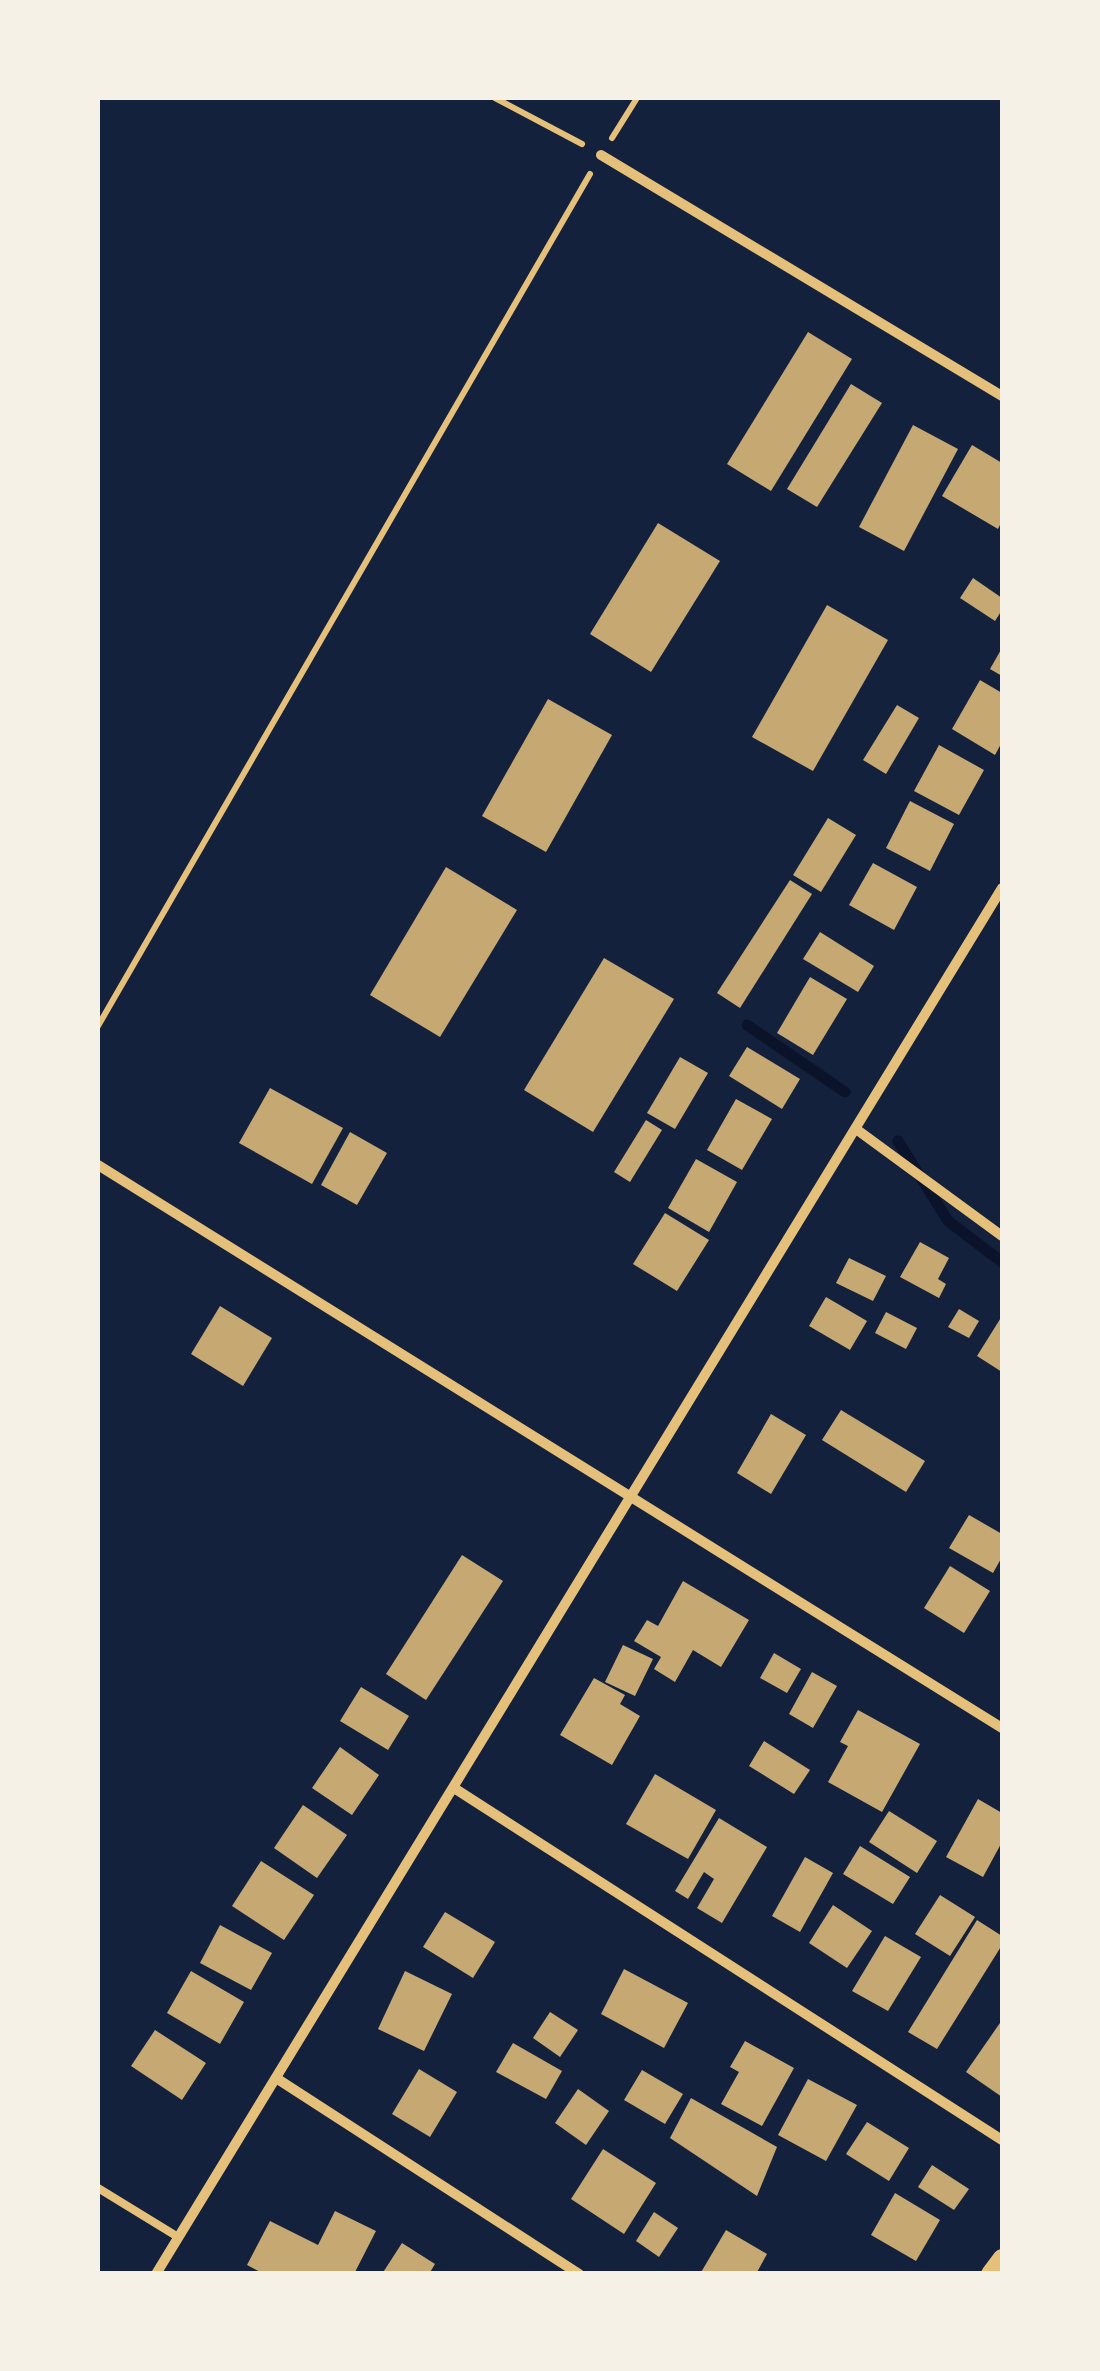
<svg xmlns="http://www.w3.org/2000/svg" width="1100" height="2371" font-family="'Public Sans',sans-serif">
<rect width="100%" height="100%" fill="#14213d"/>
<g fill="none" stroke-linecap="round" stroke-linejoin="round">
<!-- stream -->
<g stroke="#0b132b" stroke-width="11">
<path d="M747,1025L845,1092"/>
<path d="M898,1141L948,1221L1002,1262"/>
</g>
</g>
<!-- building -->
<g fill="#c6a872">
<path d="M808,332L852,359L771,491L727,464Z"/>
<path d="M851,384L882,403L817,507L787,489Z"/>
<path d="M913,425L958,449L904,551L859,527Z"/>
<path d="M972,445L1002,463V521L998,529L942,496Z"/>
<path d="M658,523L720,561L651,672L590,634Z"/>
<path d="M973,578L1002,598V610L995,621L960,598Z"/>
<path d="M827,605L888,640L813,771L752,737Z"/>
<path d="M1002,648V676L990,669Z"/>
<path d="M980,680L1002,693V742L995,755L952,729Z"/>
<path d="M548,699L612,735L546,852L482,816Z"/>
<path d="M897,705L919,718L886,774L863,760Z"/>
<path d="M939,745L984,770L959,815L914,791Z"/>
<path d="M910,801L954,824L930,871L886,848Z"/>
<path d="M828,818L856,835L821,892L793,875Z"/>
<path d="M873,863L917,887L894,930L849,905Z"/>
<path d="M446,867L517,910L440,1037L370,995Z"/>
<path d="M790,880L812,894L740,1008L717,993Z"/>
<path d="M820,932L874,966L858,992L803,959Z"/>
<path d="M604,958L674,999L593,1132L524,1090Z"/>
<path d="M810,977L847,999L813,1055L777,1033Z"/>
<path d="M747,1047L800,1079L782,1109L729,1076Z"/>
<path d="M680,1057L708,1073L675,1129L647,1113Z"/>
<path d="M270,1088L343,1128L312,1184L239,1143Z"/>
<path d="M736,1099L772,1119L742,1170L707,1150Z"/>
<path d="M646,1120L662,1130L630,1182L614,1172Z"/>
<path d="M350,1132L387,1153L357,1205L321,1185Z"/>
<path d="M696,1159L737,1182L709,1232L668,1208Z"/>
<path d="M665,1213L709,1240L677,1291L633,1264Z"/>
<path d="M920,1242L949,1258L938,1279L946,1284L939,1298L900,1277Z"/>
<path d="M849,1258L886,1276L873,1301L836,1283Z"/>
<path d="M826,1297L867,1321L850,1350L809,1326Z"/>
<path d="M220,1306L272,1338L243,1386L191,1354Z"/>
<path d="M959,1309L979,1321L969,1338L948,1327Z"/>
<path d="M886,1312L917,1328L906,1349L875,1333Z"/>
<path d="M1002,1316V1372L977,1356Z"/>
<path d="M841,1410L925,1461L906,1492L822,1440Z"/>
<path d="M771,1414L806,1435L771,1494L737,1473Z"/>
<path d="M969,1515L1002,1534V1557L993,1573L949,1548Z"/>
<path d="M462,1555L503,1581L426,1700L386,1674Z"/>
<path d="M950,1566L990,1591L964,1633L924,1608Z"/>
<path d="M683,1581L749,1620L721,1667L693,1650L675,1682L654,1669L661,1657L634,1641L647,1620L658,1626Z"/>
<path d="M623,1645L653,1659L635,1696L605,1682Z"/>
<path d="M774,1653L801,1669L787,1693L760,1678Z"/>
<path d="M812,1672L837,1686L813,1728L789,1714Z"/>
<path d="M594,1678L625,1695L620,1704L640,1716L612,1765L560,1735Z"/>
<path d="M361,1687L409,1716L388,1750L340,1721Z"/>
<path d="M858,1710L920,1744L882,1812L828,1782L848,1746L840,1742Z"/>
<path d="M764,1741L810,1770L794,1794L749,1766Z"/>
<path d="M340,1747L379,1775L352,1815L312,1788Z"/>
<path d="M655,1774L716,1810L688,1859L626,1824Z"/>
<path d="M978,1799L1002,1813V1842L983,1877L946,1857Z"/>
<path d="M303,1805L347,1835L317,1878L274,1848Z"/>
<path d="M889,1811L937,1841L917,1873L869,1842Z"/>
<path d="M719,1818L767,1847L722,1923L697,1908L714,1879L704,1872L688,1899L675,1891Z"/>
<path d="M860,1846L910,1877L893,1904L843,1874Z"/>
<path d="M805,1857L833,1873L800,1932L772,1916Z"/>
<path d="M261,1861L314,1895L284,1940L232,1906Z"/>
<path d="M940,1895L975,1917L950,1956L915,1934Z"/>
<path d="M833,1905L872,1931L847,1968L809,1943Z"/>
<path d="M445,1912L495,1942L473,1978L423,1947Z"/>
<path d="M977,1920L1002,1936V1945L937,2049L908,2032Z"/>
<path d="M220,1925L272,1953L251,1990L200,1963Z"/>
<path d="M885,1936L921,1957L888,2011L852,1991Z"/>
<path d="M624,1969L688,2003L664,2048L601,2014Z"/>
<path d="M191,1971L244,2002L220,2044L167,2013Z"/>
<path d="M405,1971L452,1994L424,2051L378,2029Z"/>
<path d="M550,2012L578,2030L560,2057L533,2038Z"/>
<path d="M1002,2020V2097L966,2072Z"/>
<path d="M155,2030L206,2063L182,2100L131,2066Z"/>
<path d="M745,2041L794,2068L762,2126L721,2104L739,2072L730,2067Z"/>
<path d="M513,2043L562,2071L546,2099L496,2072Z"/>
<path d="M419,2069L457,2092L430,2137L392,2114Z"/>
<path d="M642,2070L683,2094L665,2124L624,2100Z"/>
<path d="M808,2079L857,2105L826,2161L778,2135Z"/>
<path d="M578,2089L609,2111L586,2145L555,2123Z"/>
<path d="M691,2098L777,2147L757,2196L670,2138Z"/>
<path d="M867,2122L909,2148L889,2181L846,2154Z"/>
<path d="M603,2149L656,2183L624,2234L571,2199Z"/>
<path d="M932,2165L969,2189L954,2210L918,2187Z"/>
<path d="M895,2193L940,2220L916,2261L871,2235Z"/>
<path d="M335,2211L376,2231L354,2274H264L247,2265L270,2221L318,2245Z"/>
<path d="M654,2212L678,2228L659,2257L636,2241Z"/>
<path d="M726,2230L767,2254L756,2274H700Z"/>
<path d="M402,2243L435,2264L429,2274H382Z"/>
</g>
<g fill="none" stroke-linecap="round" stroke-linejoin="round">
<!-- path -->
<g stroke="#e5c07b" stroke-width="6">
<path d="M495,98L582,144"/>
<path d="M612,138L637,98"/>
<path d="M98,1026L590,174"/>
</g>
<!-- service -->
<path stroke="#e5c07b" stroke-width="8" d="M98,2188L178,2237"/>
<!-- minor -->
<g stroke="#e5c07b" stroke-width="10">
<path d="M601,155L1002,396"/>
<path d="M856,1129L1002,1236"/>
<path d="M98,1165L1002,1728"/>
<path d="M454,1788L1002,2140"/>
<path d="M276,2078L579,2274"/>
<path d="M156,2274L1002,888"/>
</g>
<!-- tertiary -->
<path stroke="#e5c07b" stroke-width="18" d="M990,2274L1002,2258"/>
</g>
<!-- border -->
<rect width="1100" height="2371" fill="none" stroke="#f6f1e7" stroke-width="200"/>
</svg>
